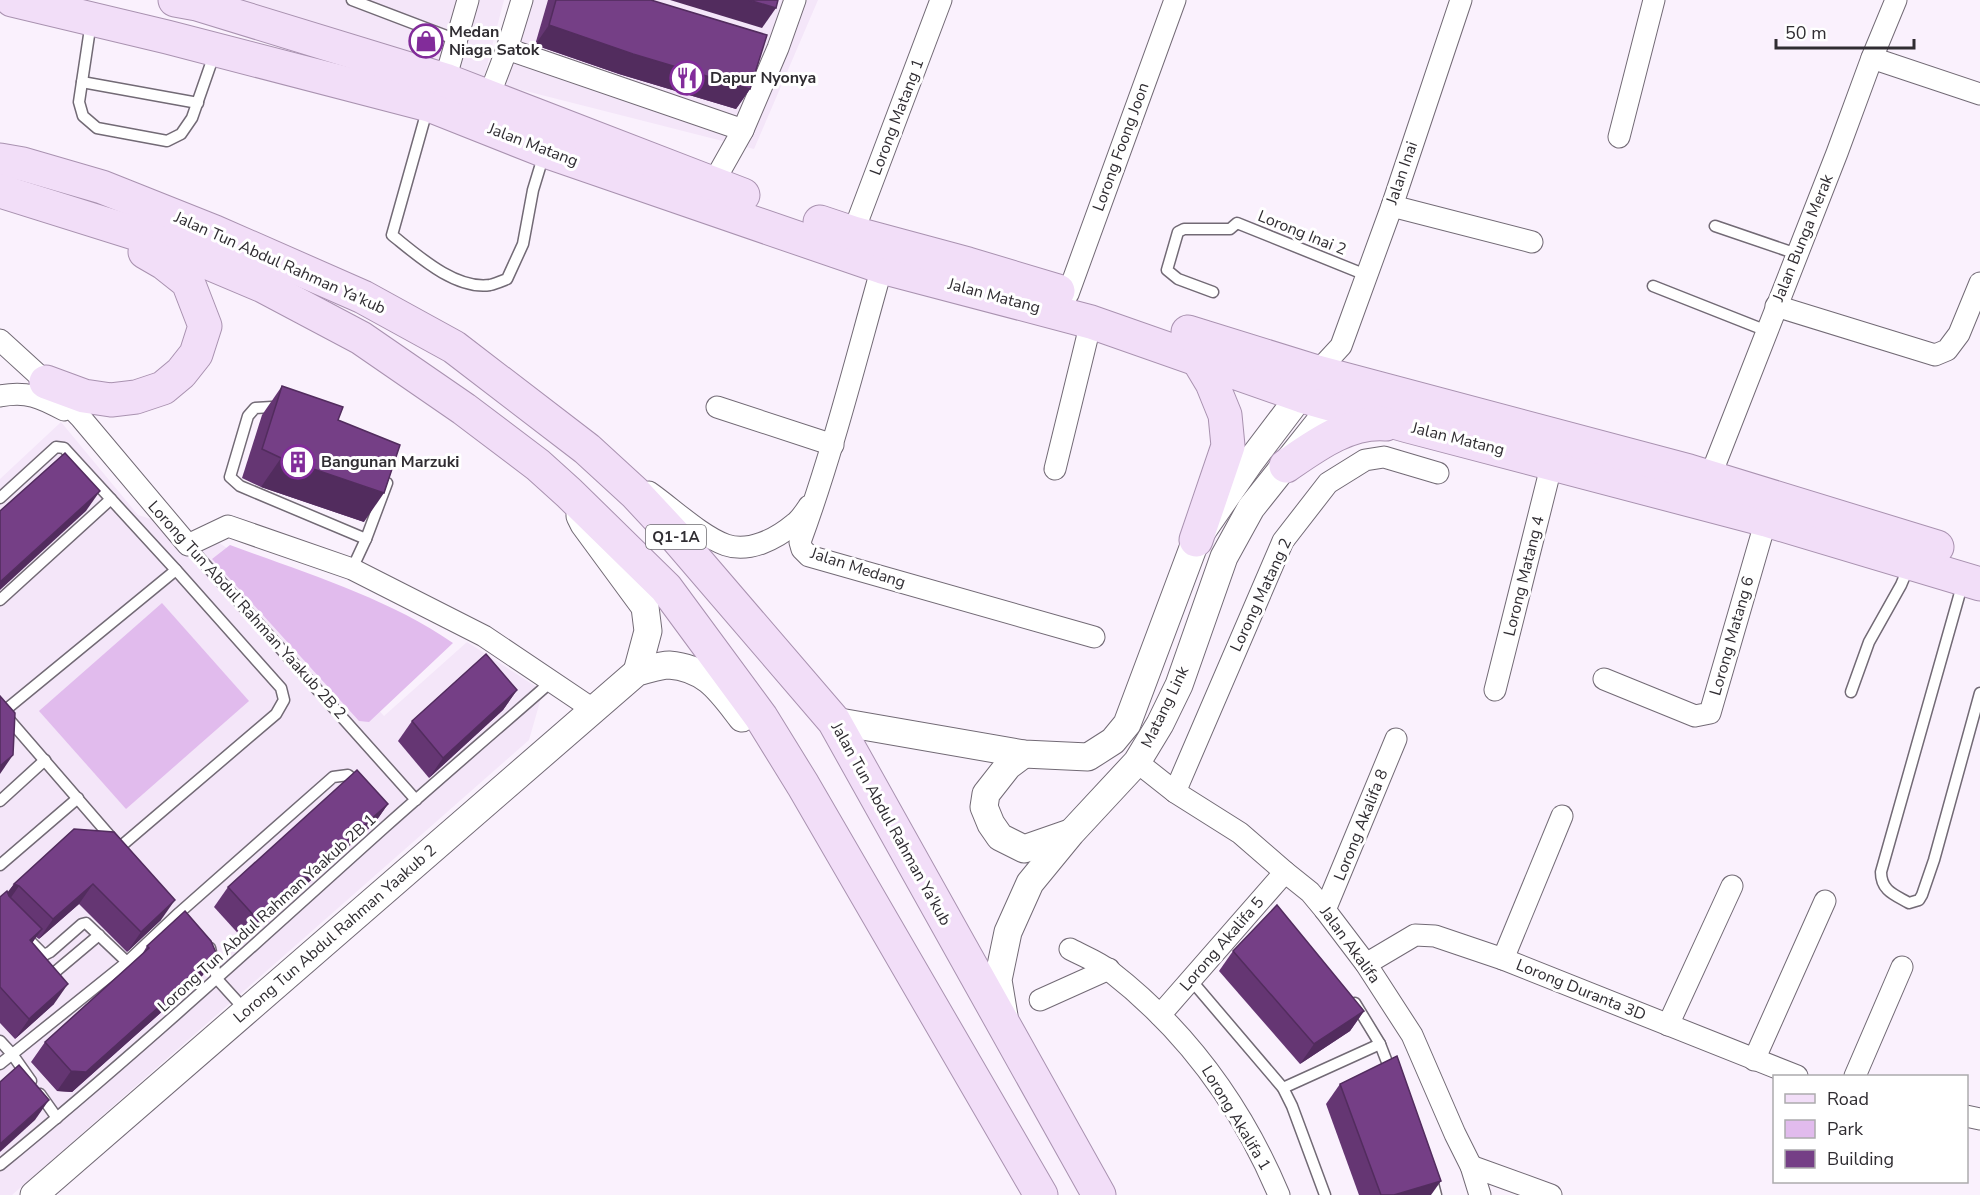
<svg xmlns="http://www.w3.org/2000/svg" width="1980" height="1195" font-family="'Nunito Sans',sans-serif">
<rect width="100%" height="100%" fill="#faf1fd"/>
<!-- built -->
<g fill="#f4e6f9">
<path d="M234,0H504L483,81Z"/>
<path d="M524,0H818L754,149L498,84Z"/>
<path d="M61,422L138,515L210,537L233,552L384,716L467,642L543,691L529,740L12,1195H0V479Z"/>
</g>
<!-- green -->
<g fill="#e1bbed">
<path d="M230,545C305,573 386,597 453,643L369,722L359,721L212,559Z"/>
<path d="M162,603L249,701L126,809L39,711Z"/>
</g>
<g fill="none" stroke-linecap="round" stroke-linejoin="round">
<defs>
<g id="service">
<path d="M352,0L457,40"/>
<path d="M91,22L79,102L83,116L97,128L167,141L181,134L192,118L215,52"/>
<path d="M82,82L198,103"/>
<path d="M428,107L392,235C417,255 455,290 490,285C495,284 502,281 507,279L523,244L533,190L544,154"/>
<path d="M1715,226L1797,254"/>
<path d="M1653,286L1767,331"/>
<path d="M1213,292L1178,279L1167,270L1178,232L1184,229H1230L1237,223L1366,275"/>
<path d="M280,409L272,407L255,408L248,416L230,477L240,486L366,539"/>
<path d="M0,498L56,447L64,448L176,570L281,688L284,700L276,714L120,847"/>
<path d="M188,545L416,800"/>
<path d="M352,569L366,539L387,483"/>
<path d="M1963,582L1881,872C1881,891 1895,895 1909,903L1919,900L1922,895L1934,860L1980,693"/>
<path d="M0,600L111,499"/>
<path d="M1851,692L1869,642L1901,585L1909,566"/>
<path d="M0,709L116,843"/>
<path d="M3,712L176,570"/>
<path d="M0,801L45,760"/>
<path d="M0,865L78,798"/>
<path d="M31,942L44,955L50,952L82,924L86,923L127,962"/>
<path d="M210,948L217,979L246,1011"/>
<path d="M55,972L99,935"/>
<path d="M1191,980L1283,1088L1292,1106L1325,1195"/>
<path d="M1355,1003L1380,1044L1392,1075"/>
<path d="M0,1041L12,1054L31,1081"/>
<path d="M0,1064L127,962L179,913L333,777L348,775L360,785"/>
<path d="M1283,1088L1380,1044"/>
<path d="M40,1094L57,1118"/>
<path d="M0,1165C132,1057 258,941 385,827C440,778 496,730 552,681"/>
<path d="M1431,1176L1436,1195"/>
</g>
<g id="minor">
<path d="M507,49L743,130"/>
<path d="M1872,58L1980,94"/>
<path d="M445,80L468,0"/>
<path d="M489,96L507,49L522,0"/>
<path d="M1619,137L1654,0"/>
<path d="M712,185L743,130L778,48L795,0"/>
<path d="M1392,206L1532,242"/>
<path d="M853,233L941,0"/>
<path d="M882,267C856,359 833,452 800,542L802,549L809,556L1094,637"/>
<path d="M1068,294L1175,0"/>
<path d="M1776,306L1935,355L1947,350L1959,334L1980,283"/>
<path d="M0,340L46,382L81,418L188,545L228,526L352,569L484,636L594,710"/>
<path d="M1317,372L1341,346L1392,206L1461,0"/>
<path d="M0,396C27,391 40,397 64,410"/>
<path d="M717,407L833,445"/>
<path d="M1055,469L1091,322"/>
<path d="M1710,477L1837,153L1872,58L1896,0"/>
<path d="M649,492C672,508 701,536 726,545C749,553 776,539 794,524C800,520 805,512 809,506"/>
<path d="M1604,679L1695,716L1710,713L1766,520"/>
<path d="M1495,690L1552,463"/>
<path d="M1137,762L1175,792L1240,833L1285,872L1310,892L1325,910L1366,964L1412,1035L1455,1134L1471,1166L1480,1195"/>
<path d="M1175,792L1283,541L1328,483L1365,460L1384,457L1438,473"/>
<path d="M1325,910L1396,739"/>
<path d="M1070,949C1083,956 1099,962 1110,971C1186,1030 1242,1107 1279,1195"/>
<path d="M1503,959L1562,816"/>
<path d="M1366,964L1415,935L1435,936L1503,959L1797,1076"/>
<path d="M1040,1000L1109,969"/>
<path d="M1160,1015L1285,872"/>
<path d="M1668,1025L1732,886"/>
<path d="M1754,1060L1825,901"/>
<path d="M1855,1076L1902,967"/>
<path d="M1966,1116L1980,1119"/>
<path d="M1471,1166L1551,1195"/>
</g>
<g id="tertiary">
<path d="M580,516L584,524L645,607L648,631L637,672"/>
<path d="M834,721L1024,754L1088,757L1113,741L1127,724L1196,540L1250,462L1312,380"/>
<path d="M1024,754L1008,766L986,794L984,807L991,824L1000,837L1024,849L1070,833"/>
<path d="M1004,1016L998,980L1008,932L1030,883L1071,833L1137,762L1160,724L1179,685L1224,557L1251,508L1333,405L1341,389"/>
<path d="M34,1195L637,672C647,670 659,665 669,665C707,668 721,691 742,718"/>
</g>
<g id="primary">
<path d="M12,0L167,37L429,105L545,151L882,267L1091,322L1302,396L1408,426L1766,520L1980,584"/>
<path d="M175,0L197,4L445,80L743,195"/>
<path d="M0,160L23,164L102,187L215,232L363,297L454,347L587,449L635,493L676,537L834,721L1099,1195"/>
<path d="M0,191L147,237L263,286L361,338L464,409L538,465L569,493L666,588L761,717L803,785L1041,1195"/>
<path d="M820,222L853,233L968,264L1058,291"/>
<path d="M1188,332L1317,372L1689,471L1937,547"/>
<path d="M46,382L84,396L111,400L136,397L163,388L181,373L196,354L205,326L188,282L164,263L145,252"/>
<path d="M1286,466C1315,446 1348,421 1386,424"/>
<path d="M1196,540L1228,446L1225,415L1212,383L1197,358"/>
</g>
</defs>
<!-- service casing -->
<use href="#service" stroke="#726a75" stroke-width="13"/>
<!-- minor casing -->
<use href="#minor" stroke="#726a75" stroke-width="23"/>
<!-- tertiary casing -->
<use href="#tertiary" stroke="#726a75" stroke-width="29"/>
<!-- primary casing -->
<use href="#primary" stroke="#a992b0" stroke-width="35"/>
<!-- service -->
<use href="#service" stroke="#fff" stroke-width="10"/>
<!-- minor -->
<use href="#minor" stroke="#fff" stroke-width="21"/>
<!-- tertiary -->
<use href="#tertiary" stroke="#fff" stroke-width="27"/>
<!-- primary -->
<use href="#primary" stroke="#f2def8" stroke-width="33"/>
</g>
<!-- wall -->
<g fill="#653673">
<path d="M548,0H651L750,89L736,109L619,74L535,45Z"/>
<path d="M282,386L338,420L364,522L261,487L242,478L262,415Z"/>
<path d="M517,690L503,710L429,778L398,741L412,721Z"/>
<path d="M388,804L374,824L244,940L214,907L228,887Z"/>
<path d="M74,829L161,920L127,952L79,904L39,939L36,937L32,942L54,1004L15,1039L0,1023V897L7,893L14,884Z"/>
<path d="M147,946L203,975L72,1092L57,1091L31,1062L45,1042L141,956Z"/>
<path d="M1233,951L1364,1011L1350,1031L1300,1064L1219,971Z"/>
<path d="M1340,1084L1431,1195H1359L1326,1104Z"/>
</g>
<!-- shaded-wall -->
<g fill="#522c5e">
<path d="M670,0H749L776,8L762,28Z"/>
<path d="M549,25L750,89L736,109L619,74L535,45Z"/>
<path d="M281,458L384,493L364,522L261,487Z"/>
<path d="M100,491L86,511L0,590V582Z"/>
<path d="M517,690L503,710L429,778L443,758Z"/>
<path d="M13,755L0,774V766Z"/>
<path d="M388,804L374,824L244,940L258,920Z"/>
<path d="M14,884L19,886L5,906L0,903Z"/>
<path d="M93,884L79,904L39,939L53,919Z"/>
<path d="M175,900L161,920L127,952L141,932Z"/>
<path d="M42,929L28,949L30,940Z"/>
<path d="M217,955L203,975L72,1092L57,1091L71,1071Z"/>
<path d="M68,984L54,1004L15,1039L29,1019Z"/>
<path d="M1364,1011L1350,1031L1300,1064L1314,1044Z"/>
<path d="M49,1100L35,1120L0,1152V1144Z"/>
<path d="M1441,1181L1431,1195H1394Z"/>
</g>
<!-- building -->
<g fill="#753f86" stroke="#522c5e" stroke-width="1.5">
<path d="M556,0H651L767,35L750,89L633,54L549,25Z"/>
<path d="M749,0H778L776,8Z"/>
<path d="M282,386L343,407L338,420L400,445L384,493L281,458L262,449Z"/>
<path d="M65,453L100,491L0,582V511Z"/>
<path d="M486,654L517,690L443,758L412,721Z"/>
<path d="M0,696L15,713L13,755L0,766Z"/>
<path d="M357,770L388,804L258,920L228,887Z"/>
<path d="M74,829L114,832L175,900L141,932L93,884L53,919L19,886L14,884Z"/>
<path d="M7,891L9,896L42,929L30,940L68,984L29,1019L0,987V897Z"/>
<path d="M1277,905L1364,1011L1314,1044L1233,951Z"/>
<path d="M185,911L211,941L217,955L86,1072L71,1071L45,1042L149,948L147,946Z"/>
<path d="M1397,1056L1441,1181L1394,1195H1381L1340,1084Z"/>
<path d="M19,1065L49,1100L0,1144V1082Z"/>
</g>
<!-- icons -->
<defs>
<symbol id="shop-ring" viewBox="-11 -11 22 22"><circle r="9.5" fill="#fff" stroke="#822c9a" stroke-width="1.5"/><path d="M-5-2.5h2.3a2.7 3.5 0 0 1 5.4 0H5L5.5 6h-11ZM-1.5-2.5h3a1.5 2.3 0 0 0-3 0Z" fill="#822c9a"/></symbol>
<symbol id="restaurant-ring" viewBox="-11 -11 22 22"><circle r="9.5" fill="#fff" stroke="#822c9a" stroke-width="1.5"/><path d="M-5-6h1v4h1v-4h1v4h1v-4h1v5L-1.5 .5V6h-2V.5L-5-1ZM5-6V6H3V1.5H1.5Q1.5-4 5-6Z" fill="#822c9a"/></symbol>
<symbol id="building-ring" viewBox="-11 -11 22 22"><circle r="9.5" fill="#fff" stroke="#822c9a" stroke-width="1.5"/><path d="M-4-6H4V6H1V3H-1V6H-4ZM-2.5-4.3h1.7v1.8h-1.7ZM.8-4.3h1.7v1.8H.8ZM-2.5-1h1.7V.8h-1.7ZM.8-1h1.7V.8H.8Z" fill="#822c9a"/></symbol>
</defs>
<g fill-rule="evenodd">
<use href="#shop-ring" x="407" y="22" width="38" height="38"/>
<use href="#restaurant-ring" x="668" y="59" width="38" height="38"/>
<use href="#building-ring" x="279" y="443" width="38" height="38"/>
</g>
<g text-anchor="middle" dominant-baseline="central" stroke-width="6" stroke-linejoin="round" paint-order="stroke">
<!-- shield labels -->
<rect fill="#fff" stroke="#6e6c70" stroke-width="1.5" x="646" y="525" width="60" height="24" rx="4.5"/>
<g font-size="15" font-weight="bold" fill="#302d32">
<text x="676" y="537">Q1-1A</text>
</g>
<!-- poi labels -->
<g font-size="16" font-weight="bold" fill="#302d32" stroke="#fff" text-anchor="start">
<text x="449" y="32">Medan<tspan x="449" dy="18">Niaga Satok</tspan></text>
<text x="710" y="78">Dapur Nyonya</text>
<text x="321" y="462">Bangunan Marzuki</text>
</g>
<!-- street labels -->
<g font-size="16" fill="#302d32" stroke="#fff">
<text transform="translate(897 117) rotate(-69)">Lorong Matang 1</text>
<text transform="translate(533 145) rotate(21)">Jalan Matang</text>
<text transform="translate(1121 147) rotate(-70)">Lorong Foong Joon</text>
<text transform="translate(1402 173) rotate(-71)">Jalan Inai</text>
<text transform="translate(1302 233) rotate(22)">Lorong Inai 2</text>
<text transform="translate(1803 238) rotate(-68)">Jalan Bunga Merak</text>
<text transform="translate(280 263) rotate(24)">Jalan Tun Abdul Rahman Ya'kub</text>
<text transform="translate(994 296) rotate(15)">Jalan Matang</text>
<text transform="translate(1458 439) rotate(14)">Jalan Matang</text>
<text transform="translate(858 568) rotate(18)">Jalan Medang</text>
<text transform="translate(1524 576) rotate(-76)">Lorong Matang 4</text>
<text transform="translate(1261 595) rotate(-65)">Lorong Matang 2</text>
<text transform="translate(247 610) rotate(48)">Lorong Tun Abdul Rahman Yaakub 2B 2</text>
<text transform="translate(1732 636) rotate(-74)">Lorong Matang 6</text>
<text transform="translate(1165 707) rotate(-64)">Matang Link</text>
<text transform="translate(891 824) rotate(61)">Jalan Tun Abdul Rahman Ya'kub</text>
<text transform="translate(1361 825) rotate(-68)">Lorong Akalifa 8</text>
<text transform="translate(267 913) rotate(-42)">Lorong Tun Abdul Rahman Yaakub 2B 1</text>
<text transform="translate(335 934) rotate(-41)">Lorong Tun Abdul Rahman Yaakub 2</text>
<text transform="translate(1222 944) rotate(-49)">Lorong Akalifa 5</text>
<text transform="translate(1350 945) rotate(54)">Jalan Akalifa</text>
<text transform="translate(1581 990) rotate(22)">Lorong Duranta 3D</text>
<text transform="translate(1236 1118) rotate(59)">Lorong Akalifa 1</text>
</g>
</g>
<!-- legend -->
<rect x="1773" y="1075" width="195" height="108" fill="#ffffff" stroke="#acabad" stroke-width="1.5"/>
<rect x="1785" y="1094" width="30" height="9" fill="#f2def8" stroke="#acabad" stroke-width="1.5"/>
<text x="1827" y="1105" font-size="18" fill="#302d32">Road</text>
<rect x="1785" y="1120" width="30" height="18" fill="#e1bbed" stroke="#acabad" stroke-width="1.5"/>
<text x="1827" y="1135" font-size="18" fill="#302d32">Park</text>
<rect x="1785" y="1150" width="30" height="18" fill="#753f86" stroke="#acabad" stroke-width="1.5"/>
<text x="1827" y="1165" font-size="18" fill="#302d32">Building</text>
<!-- scale -->
<path d="M1776 39v9h138v-9" fill="none" stroke="#302d32" stroke-width="3"/>
<text x="1785" y="39" font-size="18" fill="#302d32" stroke="#ffffff" stroke-width="4.5" paint-order="stroke">50 m</text>
</svg>
